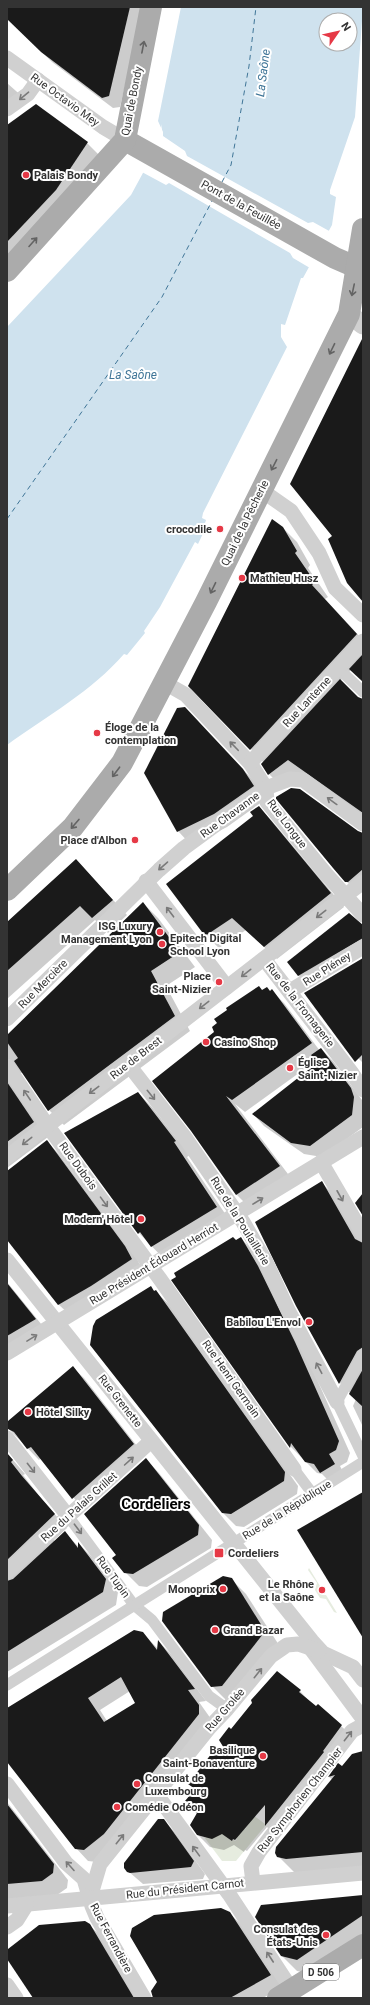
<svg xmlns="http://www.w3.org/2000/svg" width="370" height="2005" font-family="Roboto,sans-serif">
<rect width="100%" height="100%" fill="#fff"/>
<!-- green -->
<g fill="#e6ecdf">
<path d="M309,1568L320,1586L318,1589L322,1595H326L337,1613L334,1612L326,1599L320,1598L315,1590L317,1583L308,1570Z"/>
<path d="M253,1815L265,1824V1826L236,1861H222L204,1837L206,1838L207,1835L221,1829L232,1841L233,1839L235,1841L237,1839L235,1837L243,1828L245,1829L246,1828Z"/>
</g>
<!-- water -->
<path fill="#cfe2ee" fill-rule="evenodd" d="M181,7H363L355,117L330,190V194L336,197L332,225L303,278H301L285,325L281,324V337L287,347L203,513L202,518L206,520L205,523L207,525L198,544L195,542L160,607L144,631L145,633L127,655L124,654C92,691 47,716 7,745V327L131,195L163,136V132L158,121ZM326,20H350V44H326Z"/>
<!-- pier -->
<path fill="#fff" d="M161,124L163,136L185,151L187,156L308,223L313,222L331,232L310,268L293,258L290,253L169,183L166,185L140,171L161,136Z"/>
<!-- shadow -->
<g fill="#0003" fill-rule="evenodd">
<path d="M7,7H143L120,107L113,108L52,62L7,18Z"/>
<path d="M7,83L25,99L7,113Z"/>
<path d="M7,126L87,143L99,155L7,265Z"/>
<path d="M282,527L297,542L310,565L308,568L328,597L325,599L363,640V681L351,670L340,681L358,698L363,699V816L302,773L282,787L269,774L264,763L251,749Z"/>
<path d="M198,722L256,783L266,799L227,827L191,845L178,831Z"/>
<path d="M259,808L272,821L344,907L277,959L246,930L219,948L205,935Z"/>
<path d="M363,836V888L356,891L346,881Z"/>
<path d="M76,860L127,915L108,933L95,920L7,999V923Z"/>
<path d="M143,903L158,918L195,967L166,986L190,1031L64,1125L49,1110L24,1073H17L48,1137L7,1168V1036Z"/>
<path d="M360,924H363V955L310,987L298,975Z"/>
<path d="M363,959V1063L357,1057Z"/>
<path d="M262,991H272L284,1003L320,1051L321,1049L333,1061L362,1100L363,1127L322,1157L304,1154L264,1126L253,1114L319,1063L317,1060L245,1112L235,1104L291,1178L249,1207L237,1195L192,1130L215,1033Z"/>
<path d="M138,1093L152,1107L190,1155L187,1157L230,1221L166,1261L139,1233L66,1133Z"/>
<path d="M47,1142L59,1154L137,1259L143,1271L71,1316L58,1304L7,1239V1176Z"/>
<path d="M322,1183L333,1194L363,1243V1427L353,1406L356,1399L340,1383L297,1306Z"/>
<path d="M241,1238L252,1250L306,1355L350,1453L347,1462L340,1466L345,1476L332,1484L322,1474L317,1473L291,1447L173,1280Z"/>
<path d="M7,1282L46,1330L7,1354Z"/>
<path d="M151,1288L169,1304L298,1486L297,1494L244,1527L236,1526L222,1512Z"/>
<path d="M73,1368L84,1378L144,1455L83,1509L41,1458L39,1460L9,1429Z"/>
<path d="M7,1453L25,1474L23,1475L43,1501L67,1528L54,1540L55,1542L65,1533L79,1547V1544L91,1556L118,1592L116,1605L7,1672Z"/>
<path d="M146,1459L159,1473L212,1540L211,1548L147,1587L139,1586L125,1572Z"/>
<path d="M231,1579L246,1594L277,1642V1649L227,1701L212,1686Z"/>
<path d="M142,1632L158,1649L159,1642L171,1654L206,1701L199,1702L211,1719L97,1862L88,1861L76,1848L7,1761V1709ZM130,1691L137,1703L107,1721L100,1710Z"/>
<path d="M300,1691L311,1703L341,1726L353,1737L277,1837L267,1827L247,1851L245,1850L244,1852L234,1845L224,1850L210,1847L198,1835L197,1814L187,1805L195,1790L190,1784L229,1754L232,1731Z"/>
<path d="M363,1756V1870L295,1873L278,1856L333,1780L329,1777L339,1765L342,1768Z"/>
<path d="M7,1802L68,1880L67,1888L57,1895L7,1900Z"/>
<path d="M163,1820L175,1832L205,1874L203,1879L143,1884L128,1871Z"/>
<path d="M363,1896V1940L312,1974L297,1971L282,1956Z"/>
<path d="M229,1913L242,1925L282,1987L263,1998H154L158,1982Z"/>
<path d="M89,1925L102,1937L138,1998H34Z"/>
</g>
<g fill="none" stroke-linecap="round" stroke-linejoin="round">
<!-- ferry -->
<g stroke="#3f7597" stroke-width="1" stroke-dasharray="5 4" stroke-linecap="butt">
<path d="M222,182L231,165L249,66L256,7"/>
<path d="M7,519L162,297L212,201"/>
</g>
</g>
<!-- building -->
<g fill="#1a1a1a" fill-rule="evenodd">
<path d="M7,7H130L109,96L102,98L41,52L7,19Z"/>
<path d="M36,104L88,142L56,190L7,242V125Z"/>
<path d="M363,337V602L347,583L328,539L332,536L290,484Z"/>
<path d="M272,519L283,527L297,551L295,553L315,582L312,585L357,634L250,750L188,686Z"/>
<path d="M363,654V682L349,669Z"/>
<path d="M340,679L358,697L363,699V813L288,760L268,775L261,764Z"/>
<path d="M185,707L243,769L254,786L214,814L177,832L144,773L177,708Z"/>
<path d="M291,788L300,789L358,831L363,833V869L348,882H345L333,868L276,799V797Z"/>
<path d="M259,806L331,893L264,947L232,918L205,936L166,884L253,816L250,812Z"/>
<path d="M76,859L113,900L92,918L80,906L7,971V922Z"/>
<path d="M143,902L180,952L151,971L175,1016L48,1111L14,1061L18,1058L7,1042V1035Z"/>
<path d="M349,913L363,925V938L298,976L287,962Z"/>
<path d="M363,958V1054L355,1062L304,993Z"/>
<path d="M259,986L262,990L267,987L270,991L272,989L312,1043L232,1100L226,1096L280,1166L236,1195L191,1131L152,1081L214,1032L212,1027L217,1023L214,1019L227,1010L226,1008Z"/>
<path d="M321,1048L351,1088L354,1097L352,1115L310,1146L291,1143L252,1114L317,1063L311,1055Z"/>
<path d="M7,1082L34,1122L7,1142Z"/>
<path d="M138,1092L176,1141L174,1142L217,1207L151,1247L140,1232L138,1234L64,1133Z"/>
<path d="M47,1140L125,1246L132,1259L91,1286L58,1305L7,1240V1171Z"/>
<path d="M322,1181L355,1239L363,1243V1347L357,1351L339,1384L296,1306L255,1222Z"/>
<path d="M363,1193V1216L355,1203Z"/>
<path d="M233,1237L236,1240L241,1237L258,1266L295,1342L339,1441L336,1450L329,1454L335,1464L320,1473L314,1464L305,1462L291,1443L290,1448L171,1280L176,1277L174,1273Z"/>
<path d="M7,1283L36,1319L7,1336Z"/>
<path d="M151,1286L154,1291L156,1290L285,1472L284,1481L231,1514L222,1513L90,1345L93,1326L96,1320Z"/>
<path d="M73,1366L134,1444L72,1499L31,1447L27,1449L14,1432L8,1429V1421Z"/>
<path d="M363,1369V1407L349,1394Z"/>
<path d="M7,1453L13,1460L11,1462L22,1476L55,1514L7,1560Z"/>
<path d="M146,1458L199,1525L198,1535L133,1574L124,1573L112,1558L116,1555L84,1514Z"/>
<path d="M363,1492V1638L297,1530Z"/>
<path d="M65,1531L78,1548V1542L106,1579L103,1592L7,1652V1581L13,1579Z"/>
<path d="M223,1576L232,1578L262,1626L263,1634L222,1686L211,1687L162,1621L163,1612Z"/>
<path d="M134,1630L143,1632L157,1650L158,1640L195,1689L188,1690L199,1705V1714L104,1834L84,1850L75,1849L7,1762V1708ZM121,1677L135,1703L104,1722L88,1698Z"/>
<path d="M277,1671L301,1690L299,1692L316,1706L318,1704L342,1725L323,1751L324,1752L265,1826V1805L235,1840L233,1839L232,1841L222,1834L212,1839L197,1835L190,1825L197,1813L186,1805L188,1802L185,1801L195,1789L188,1784L212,1753H227L219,1740L229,1727L231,1729L252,1703L251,1700Z"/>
<path d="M363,1751V1852L286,1859L277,1857L275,1853L276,1847L335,1775L328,1777L338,1763L342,1766L352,1754Z"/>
<path d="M7,1804L54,1864L53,1873L42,1881L7,1884Z"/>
<path d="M158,1819H164L194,1861L191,1867L130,1873L127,1872L124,1868V1863Z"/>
<path d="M363,1895V1915L297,1960L281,1956L255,1917L261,1905Z"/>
<path d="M221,1908L230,1912L271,1975L230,1998H153L151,1991L157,1982L130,1936L132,1928L154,1915Z"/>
<path d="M85,1921L90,1924L134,1998H33L7,1959L8,1949L39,1925Z"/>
</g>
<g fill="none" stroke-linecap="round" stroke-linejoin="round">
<!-- pedestrian -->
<g stroke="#d0d0d0" stroke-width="11">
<path d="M338,668L363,692"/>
<path d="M363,1354L337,1402L363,1456"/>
<path d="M294,1469L312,1493"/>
<path d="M68,1516L134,1605L152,1620L209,1696L227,1709"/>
<path d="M7,1685L363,1462"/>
</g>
<!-- minor -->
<g stroke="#d0d0d0" stroke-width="15">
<path d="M7,58L103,127L125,140"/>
<path d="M7,109L28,94L38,80"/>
<path d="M261,490L291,511L319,553L335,588L363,615"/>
<path d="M165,683L186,695L250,763L266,788L267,802L326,874L363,915"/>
<path d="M250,763L363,641"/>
<path d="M146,881L227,987"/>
<path d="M264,959L352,1073L363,1090"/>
<path d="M290,991L363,947"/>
<path d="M7,1019L159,870L184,848L266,788L290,779L303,780L363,824"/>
<path d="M128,1064L184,1136L243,1222L266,1262L288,1310L337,1402"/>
<path d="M7,1066L47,1125L160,1279L294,1469"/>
<path d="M7,1157L363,882"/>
<path d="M321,1162L363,1234"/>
<path d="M7,1260L312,1641L323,1653L353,1667L363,1680"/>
<path d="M7,1353L363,1137"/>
<path d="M7,1438L68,1516"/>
<path d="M7,1572L151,1441"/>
<path d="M311,1649L363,1719"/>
<path d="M7,1784L66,1863L84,1879L92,1906L97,1918L144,1998"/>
<path d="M157,1795L229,1894L292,1990"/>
<path d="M253,1882L251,1866L259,1852L352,1731L363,1725"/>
<path d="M90,1898L100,1864L209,1728L227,1709L271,1656L287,1645L298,1644L319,1651"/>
<path d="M7,1906L363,1873"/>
<path d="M7,1927L17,1920L27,1904"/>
<path d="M7,1985L16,1998"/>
</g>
<!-- tertiary -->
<path stroke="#d0d0d0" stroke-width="19" d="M349,314L363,325"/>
<!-- primary -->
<g stroke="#ababab" stroke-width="22">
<path d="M125,140L335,258L358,268"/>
<path d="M7,271L125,140L151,7"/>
<path d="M7,890L73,827L122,763L206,602L349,314L363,229"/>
<path d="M278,1998L363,1945"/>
</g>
</g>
<!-- one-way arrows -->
<defs><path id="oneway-shaft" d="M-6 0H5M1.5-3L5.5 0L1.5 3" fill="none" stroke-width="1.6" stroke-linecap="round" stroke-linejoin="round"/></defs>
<g stroke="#636363">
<use href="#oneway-shaft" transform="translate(143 47) rotate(-79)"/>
<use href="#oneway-shaft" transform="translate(33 242) rotate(-48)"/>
<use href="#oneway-shaft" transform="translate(353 290) rotate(102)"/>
<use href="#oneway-shaft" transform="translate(332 349) rotate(116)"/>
<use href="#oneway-shaft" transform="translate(274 465) rotate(117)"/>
<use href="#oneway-shaft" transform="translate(213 588) rotate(116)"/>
<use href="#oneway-shaft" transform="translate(116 772) rotate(127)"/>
<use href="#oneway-shaft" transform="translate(75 824) rotate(131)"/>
</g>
<g stroke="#7a7a7a">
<use href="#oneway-shaft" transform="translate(24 96) rotate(140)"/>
<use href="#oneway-shaft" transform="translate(234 746) rotate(-134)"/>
<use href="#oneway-shaft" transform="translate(332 801) rotate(-144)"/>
<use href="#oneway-shaft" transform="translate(163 866) rotate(139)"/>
<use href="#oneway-shaft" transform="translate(170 912) rotate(-127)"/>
<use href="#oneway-shaft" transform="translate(321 914) rotate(142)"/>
<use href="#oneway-shaft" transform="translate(246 973) rotate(142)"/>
<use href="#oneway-shaft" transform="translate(204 1005) rotate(142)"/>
<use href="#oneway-shaft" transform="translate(94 1090) rotate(143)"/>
<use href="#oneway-shaft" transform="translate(27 1095) rotate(-124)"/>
<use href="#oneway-shaft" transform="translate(151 1095) rotate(51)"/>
<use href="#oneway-shaft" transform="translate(27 1141) rotate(142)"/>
<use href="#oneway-shaft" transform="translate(340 1196) rotate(61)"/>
<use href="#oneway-shaft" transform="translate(258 1201) rotate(-32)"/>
<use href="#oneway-shaft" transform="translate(104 1202) rotate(54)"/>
<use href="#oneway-shaft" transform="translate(32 1338) rotate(-32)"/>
<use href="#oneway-shaft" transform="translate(319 1368) rotate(-118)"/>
<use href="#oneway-shaft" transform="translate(129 1461) rotate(-42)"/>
<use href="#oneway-shaft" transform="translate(31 1468) rotate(52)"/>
<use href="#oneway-shaft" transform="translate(78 1529) rotate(53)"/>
<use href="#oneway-shaft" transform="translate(258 1673) rotate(-51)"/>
<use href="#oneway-shaft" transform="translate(348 1736) rotate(-52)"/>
<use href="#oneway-shaft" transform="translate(120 1839) rotate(-51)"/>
<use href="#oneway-shaft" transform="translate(196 1851) rotate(-126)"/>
<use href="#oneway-shaft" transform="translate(70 1866) rotate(-132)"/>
<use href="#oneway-shaft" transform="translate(270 1957) rotate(-123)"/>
</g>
<!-- markers -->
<g fill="#e63946" stroke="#fff" stroke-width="1.5">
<circle cx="26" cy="175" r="4"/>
<circle cx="220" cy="529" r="4"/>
<circle cx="242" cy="578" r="4"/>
<circle cx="97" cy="733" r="4"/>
<circle cx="135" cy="840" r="4"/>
<circle cx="160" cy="932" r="4"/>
<circle cx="162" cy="944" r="4"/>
<circle cx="219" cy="982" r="4"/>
<circle cx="206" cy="1042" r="4"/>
<circle cx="290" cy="1068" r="4"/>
<circle cx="141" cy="1219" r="4"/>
<circle cx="309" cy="1322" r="4"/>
<circle cx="28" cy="1412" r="4"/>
<rect x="214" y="1548" width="10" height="10" rx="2"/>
<circle cx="223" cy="1589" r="4"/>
<circle cx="322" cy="1590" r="4"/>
<circle cx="215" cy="1630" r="4"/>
<circle cx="263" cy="1756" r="4"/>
<circle cx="137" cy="1784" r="4"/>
<circle cx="117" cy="1807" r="4"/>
<circle cx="326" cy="1935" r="4"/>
</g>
<g text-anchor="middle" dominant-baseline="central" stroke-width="4" stroke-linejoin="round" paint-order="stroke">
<!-- shield labels -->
<rect fill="#fff" stroke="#707070" stroke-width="1" x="303" y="1964" width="36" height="16" rx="3"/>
<g font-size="10" font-weight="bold" fill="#333">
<text x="321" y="1972">D 506</text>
</g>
<!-- street labels -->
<g font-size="11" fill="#333" stroke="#fff">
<text transform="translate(65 100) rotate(36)">Rue Octavio Mey</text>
<text transform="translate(132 101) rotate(-79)">Quai de Bondy</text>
<text transform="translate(241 205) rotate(29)">Pont de la Feuillée</text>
<text transform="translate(245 523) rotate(-64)">Quai de la Pêcherie</text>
<text transform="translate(307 702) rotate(-47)">Rue Lanterne</text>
<text transform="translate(230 815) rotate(-36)">Rue Chavanne</text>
<text transform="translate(287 824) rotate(53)">Rue Longue</text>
<text transform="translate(327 969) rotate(-32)">Rue Pléney</text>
<text transform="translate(43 984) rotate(-45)">Rue Mercière</text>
<text transform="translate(300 1005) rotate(52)">Rue de la Fromagerie</text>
<text transform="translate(136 1058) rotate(-38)">Rue de Brest</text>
<text transform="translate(78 1166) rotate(54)">Rue Dubois</text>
<text transform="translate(240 1221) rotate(58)">Rue de la Poulaillerie</text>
<text transform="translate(154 1264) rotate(-31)">Rue Président Édouard Herriot</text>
<text transform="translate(231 1379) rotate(55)">Rue Henri Germain</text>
<text transform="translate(120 1401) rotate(52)">Rue Grenette</text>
<text transform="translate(79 1507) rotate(-42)">Rue du Palais Grillet</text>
<text transform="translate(287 1510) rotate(-32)">Rue de la République</text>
<text transform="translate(113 1577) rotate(54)">Rue Tupin</text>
<text transform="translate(225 1710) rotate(-49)">Rue Grolée</text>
<text transform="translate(300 1800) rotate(-52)">Rue Symphorien Champier</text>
<text transform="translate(185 1889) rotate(-6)">Rue du Président Carnot</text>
<text transform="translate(111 1938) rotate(62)">Rue Ferrandière</text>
</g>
<!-- poi labels -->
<g font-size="11" font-weight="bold" fill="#333" stroke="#fff" text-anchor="start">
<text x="34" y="175">Palais Bondy</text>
<text x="212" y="529" text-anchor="end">crocodile</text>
<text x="250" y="578">Mathieu Husz</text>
<text x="105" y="727">Éloge de la<tspan x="105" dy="13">contemplation</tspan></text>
<text x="127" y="840" text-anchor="end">Place d'Albon</text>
<text x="152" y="926" text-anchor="end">ISG Luxury<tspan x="152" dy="13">Management Lyon</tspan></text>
<text x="170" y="938">Epitech Digital<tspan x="170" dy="13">School Lyon</tspan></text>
<text x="211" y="976" text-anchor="end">Place<tspan x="211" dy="13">Saint-Nizier</tspan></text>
<text x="214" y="1042">Casino Shop</text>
<text x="298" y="1062">Église<tspan x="298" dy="13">Saint-Nizier</tspan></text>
<text x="133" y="1219" text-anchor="end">Modern' Hôtel</text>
<text x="301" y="1322" text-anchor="end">Babilou L'Envol</text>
<text x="36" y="1412">Hôtel Silky</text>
<text x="228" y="1553">Cordeliers</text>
<text x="314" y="1584" text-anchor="end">Le Rhône<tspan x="314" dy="13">et la Saône</tspan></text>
<text x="215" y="1589" text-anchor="end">Monoprix</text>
<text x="223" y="1630">Grand Bazar</text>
<text x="255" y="1750" text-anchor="end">Basilique<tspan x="255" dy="13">Saint-Bonaventure</tspan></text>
<text x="145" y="1778">Consulat de<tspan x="145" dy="13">Luxembourg</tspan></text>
<text x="125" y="1807">Comédie Odéon</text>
<text x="318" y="1929" text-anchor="end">Consulat des<tspan x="318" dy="13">États-Unis</tspan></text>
</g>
<!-- water labels -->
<g font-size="12" font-style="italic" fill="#3f7597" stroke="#fff">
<text transform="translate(263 73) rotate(-83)">La Saône</text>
<text x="133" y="375">La Saône</text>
</g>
<!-- district labels -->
<g font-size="15" font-weight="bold" fill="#000" stroke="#fff">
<text x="156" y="1504">Cordeliers</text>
</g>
</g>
<!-- border -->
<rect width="370" height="2005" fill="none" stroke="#333333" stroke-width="16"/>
<!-- north arrow -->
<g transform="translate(338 32) rotate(56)"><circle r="19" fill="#ffffff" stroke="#adadad"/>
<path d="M0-3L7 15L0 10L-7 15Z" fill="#e63946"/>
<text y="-6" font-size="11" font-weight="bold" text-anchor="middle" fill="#333333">N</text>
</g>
</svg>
